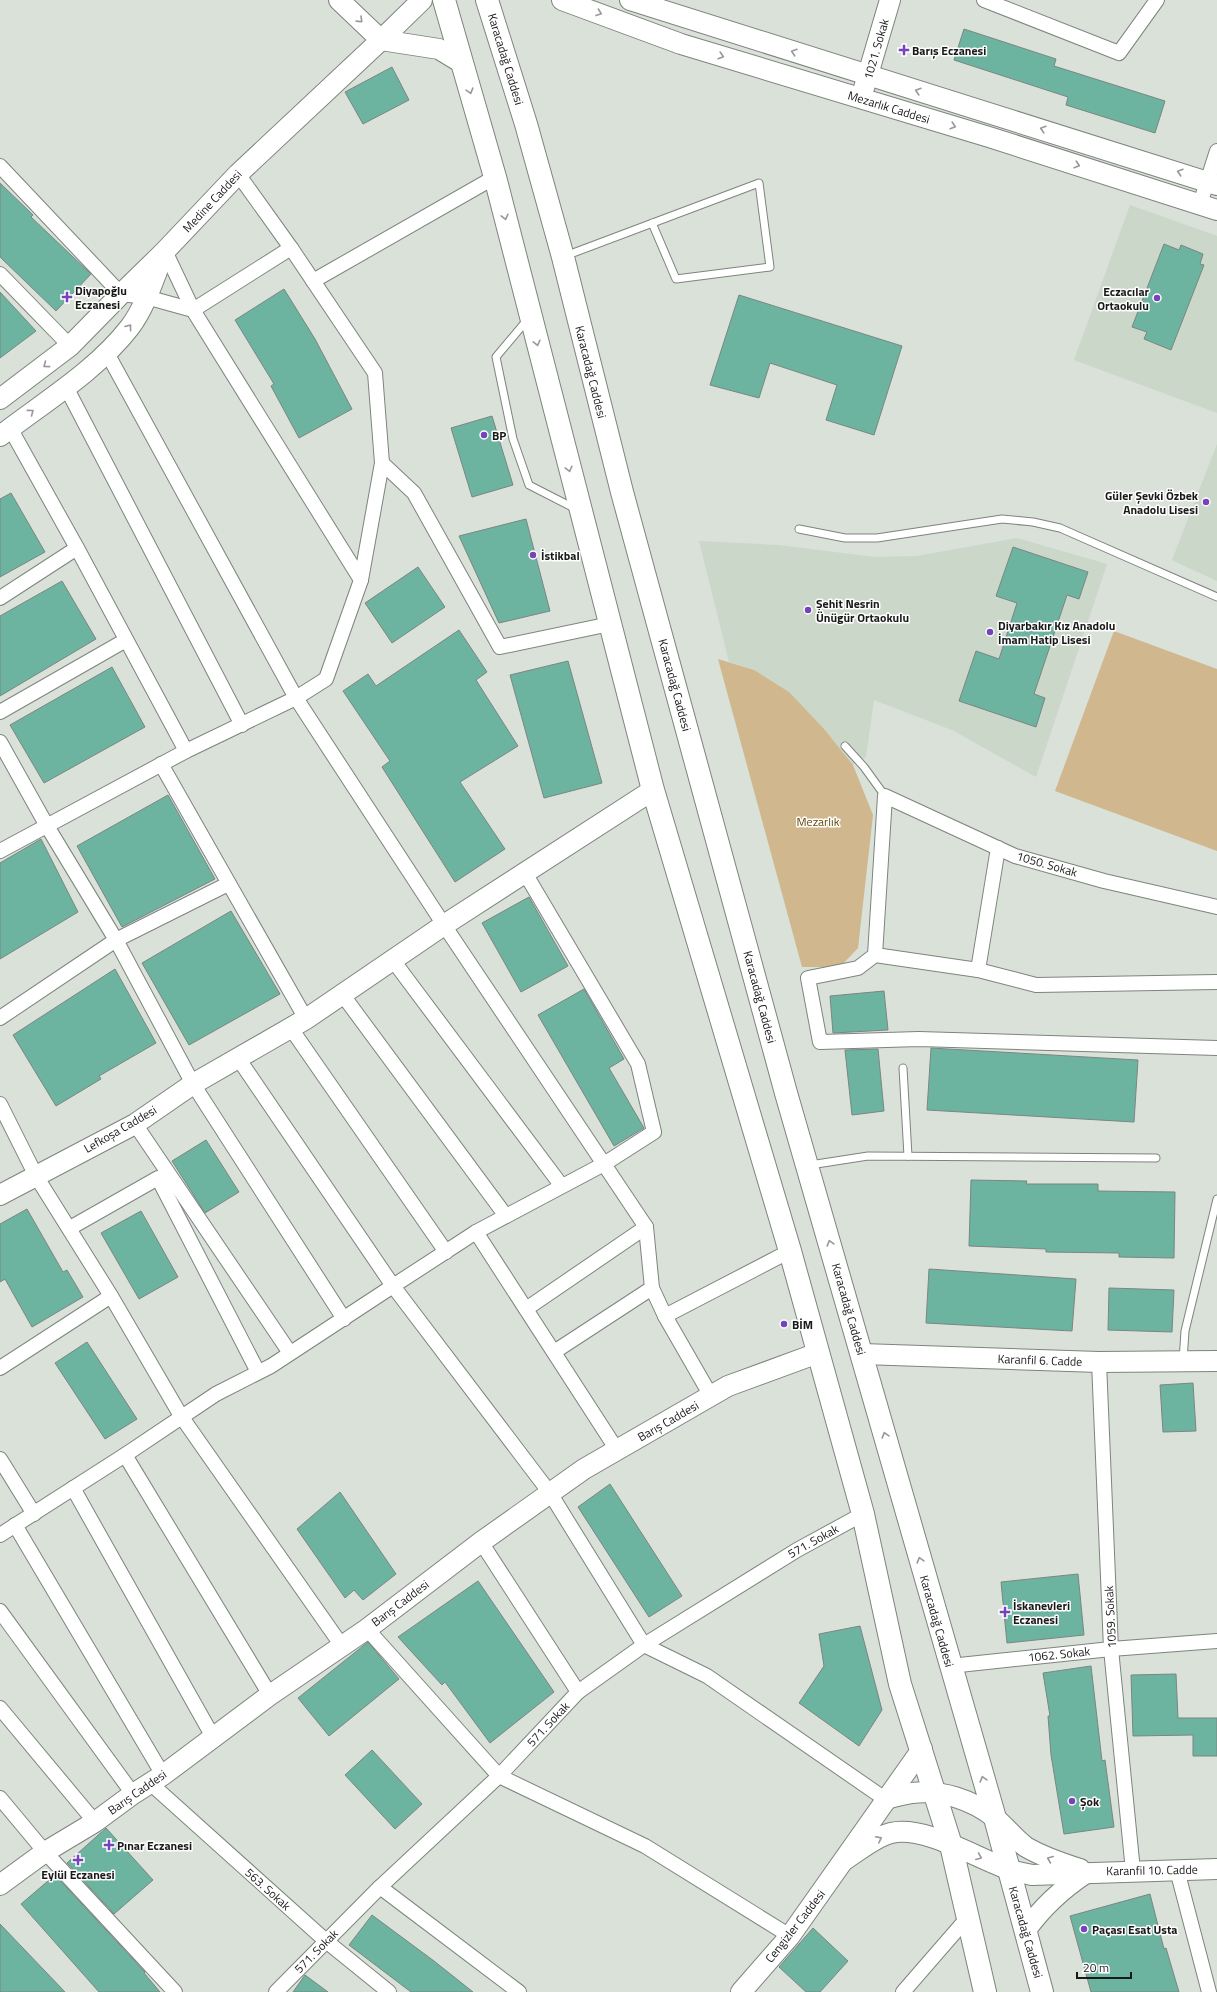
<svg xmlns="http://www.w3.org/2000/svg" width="1217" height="1992" font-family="'Titillium Web',sans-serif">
<rect width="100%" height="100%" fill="#d9e1d9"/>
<!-- built -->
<g fill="#cad7c9">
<path d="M1130,205L1217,236V413L1074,360Z"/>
<path d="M1217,444V581L1172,560Z"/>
<path d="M1017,538L1107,564L1036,777L952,730L874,700L866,757L853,765L825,730L754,670L729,662L699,541L778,545L875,557L917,556Z"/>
</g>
<!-- green -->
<g fill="#d0b78e">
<path d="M1114,631L1217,669V851L1055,791Z"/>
<path d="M718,659L754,670L789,692L825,730L853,765L873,815L858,948L840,967H802Z"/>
</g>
<!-- building -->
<g fill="#6cb3a0" stroke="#7b8682">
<path d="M964,29L1056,59L1054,66L1165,101L1155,133L1066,105L1068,97L954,60Z"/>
<path d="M392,67L409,100L363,124L345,92Z"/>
<path d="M0,183L33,215L31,217L91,274L56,311L0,257Z"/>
<path d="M1164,244L1179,250L1181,245L1203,254L1200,264L1204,265L1171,350L1144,339L1147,332L1132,327Z"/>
<path d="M284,289L315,339L352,409L299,438L271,386L274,384L235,320Z"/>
<path d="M0,292L36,331L0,358Z"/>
<path d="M739,295L902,346L874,435L826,420L837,385L770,363L759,398L710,385Z"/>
<path d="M492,416L513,485L472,497L451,428Z"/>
<path d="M11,493L45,552L0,577V499Z"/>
<path d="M526,519L550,611L499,623L459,536Z"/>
<path d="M1013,547L1088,572L1079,599L1067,595L1034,694L1045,698L1036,727L959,701L976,651L999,659L1017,603L996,596Z"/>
<path d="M418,567L445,607L392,643L365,603Z"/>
<path d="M62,581L96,639L0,696V616Z"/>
<path d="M459,630L487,672L476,680L518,746L460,782L505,849L455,882L382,767L390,761L343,691L368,674L376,686Z"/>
<path d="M568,661L602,783L544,798L510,675Z"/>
<path d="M112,667L145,727L44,783L10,725Z"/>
<path d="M168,795L215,879L122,927L77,846Z"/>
<path d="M41,839L78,912L0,959V863Z"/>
<path d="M529,897L568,966L521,992L482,923Z"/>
<path d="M231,911L280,994L189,1045L142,963Z"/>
<path d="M115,969L156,1043L99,1076L101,1079L56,1106L13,1035Z"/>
<path d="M584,989L624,1059L609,1068L644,1128L614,1146L538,1015Z"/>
<path d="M884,991L888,1030L833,1033L830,996Z"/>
<path d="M931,1048L1138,1060L1134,1122L927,1110Z"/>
<path d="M878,1049L884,1111L852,1115L845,1050Z"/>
<path d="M206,1140L239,1192L205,1213L172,1161Z"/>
<path d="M971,1180L1027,1181L1026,1184H1098V1191L1175,1192L1174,1258L1119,1257V1253L1046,1252V1249L969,1246Z"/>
<path d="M27,1209L63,1272L67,1270L83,1297L32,1327L5,1279L0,1282V1224Z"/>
<path d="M141,1211L178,1277L139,1299L101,1233Z"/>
<path d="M929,1269L1076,1279L1072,1331L926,1323Z"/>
<path d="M1109,1288L1174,1290L1172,1332L1108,1330Z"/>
<path d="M87,1342L137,1419L105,1439L55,1363Z"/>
<path d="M1193,1383L1196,1431L1163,1432L1160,1385Z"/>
<path d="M610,1484L682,1596L649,1617L578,1507Z"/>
<path d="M340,1492L396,1574L363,1600L354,1590L345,1598L297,1529Z"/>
<path d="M1078,1574L1084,1635L1007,1643L1001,1582Z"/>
<path d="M478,1581L554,1692L490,1743L445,1682L442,1685L398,1637Z"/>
<path d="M860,1626L882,1710L859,1746L799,1703L824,1666L819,1634Z"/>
<path d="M368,1642L399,1679L329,1736L298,1698Z"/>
<path d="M1091,1666L1102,1761L1105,1760L1114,1827L1064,1834L1051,1755L1048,1716H1050L1043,1673Z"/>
<path d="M1176,1674L1178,1718H1217V1756H1193V1735L1133,1736L1131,1675Z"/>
<path d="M372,1750L422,1804L395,1829L345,1775Z"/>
<path d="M106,1828L153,1880L114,1914L67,1863Z"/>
<path d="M55,1875L145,1972L144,1973L160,1992H99L21,1904Z"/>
<path d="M1150,1894L1164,1949L1166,1948L1179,1992H1091L1070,1916Z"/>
<path d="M372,1915L434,1961L473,1992H411L349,1945Z"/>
<path d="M0,1924L65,1992H0Z"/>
<path d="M813,1928L848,1961L820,1992H806L779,1967Z"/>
<path d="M305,1975L328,1992H293Z"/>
</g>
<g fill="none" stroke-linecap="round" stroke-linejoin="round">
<defs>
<g id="lane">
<path d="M565,256L759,183L770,267L676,279L652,223"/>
<path d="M527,320L496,357L513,439L529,485L576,509"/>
<path d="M799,529L845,538H877L1002,519L1033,522L1060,528L1217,597"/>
<path d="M845,746L864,767L885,796"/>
<path d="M903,1068L908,1156"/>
<path d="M810,1165L868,1156L1156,1158"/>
<path d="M1183,1361L1185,1331L1217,1199"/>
</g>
<g id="street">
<path d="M984,0L1119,53L1157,0"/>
<path d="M0,166L121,294L146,297L193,310L291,248"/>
<path d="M1200,204L1217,151"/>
<path d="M165,251L193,310L361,580L382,463L375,373L291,248L238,174"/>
<path d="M0,274L70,346"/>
<path d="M313,281L495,177"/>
<path d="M66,387L242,725"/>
<path d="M10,428L77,548L186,751"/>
<path d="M382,463L414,493L500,647L610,624"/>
<path d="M361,580L326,679L296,698L444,925L646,1227L652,1288L665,1316L711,1396"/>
<path d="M0,598L77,548"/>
<path d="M0,712L126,640"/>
<path d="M0,742L47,826L116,940L193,1084L344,1319"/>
<path d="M161,764L306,1019"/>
<path d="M0,851L186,751L296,698L107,353"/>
<path d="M525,873L638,1064L654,1132L604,1164L476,1232L393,1286L550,1493L644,1645L707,1676L885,1799"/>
<path d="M1217,907L1104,881L1015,856L885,796L875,955L858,968L808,978L820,1042L919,1039L1217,1048"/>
<path d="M875,955L978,970L1036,985L1217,982"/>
<path d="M392,959L561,1185"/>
<path d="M978,970L998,848"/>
<path d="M342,994L506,1216"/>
<path d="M0,1018L116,940L228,884"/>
<path d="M290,1027L446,1252"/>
<path d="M0,1104L36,1176L111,1296L181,1416L342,1646"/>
<path d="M135,1124L290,1353"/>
<path d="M70,1228L158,1178L258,1372"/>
<path d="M476,1232L617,1450"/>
<path d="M526,1309L646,1227"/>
<path d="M665,1316L790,1251"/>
<path d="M554,1352L652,1288"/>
<path d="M1099,1362L1111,1649L1133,1871"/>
<path d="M0,1368L111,1296"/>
<path d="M125,1455L270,1695"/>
<path d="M0,1459L34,1514"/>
<path d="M73,1488L213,1737"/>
<path d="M15,1525L163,1775"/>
<path d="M0,1535L125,1455L216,1394L271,1366L393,1286L238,1058"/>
<path d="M481,1542L578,1692"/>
<path d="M0,1611L133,1794"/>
<path d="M367,1629L499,1776L645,1846L790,1936"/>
<path d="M950,1666L1111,1649L1217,1641"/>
<path d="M0,1708L95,1822"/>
<path d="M149,1782L326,1941L389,1992"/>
<path d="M0,1798L45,1852L175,1992"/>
<path d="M1177,1870L1209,1992"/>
<path d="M380,1887L519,1992"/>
<path d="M276,1992L380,1887L499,1776L578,1692L644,1645L797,1550L863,1514"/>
<path d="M903,1992L969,1916"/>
</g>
<g id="secondary">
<path d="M339,0L381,40"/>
<path d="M562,0L681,44L989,137L1217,210"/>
<path d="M630,0L1217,185"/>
<path d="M381,40L439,49L462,63"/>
<path d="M864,88L890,0"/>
<path d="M0,399L70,346L121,294L165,251L238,174L381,40L422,0"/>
<path d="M0,436C44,402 96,371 130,327C145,307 153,281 162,258"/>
<path d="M0,1195L135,1124L193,1084L306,1019L444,925L653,790"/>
<path d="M862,1354L1099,1362L1217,1361"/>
<path d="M885,1799C894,1797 903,1794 912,1793C940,1789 973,1800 995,1818C1006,1827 1015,1839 1026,1847C1043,1857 1061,1863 1080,1869"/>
<path d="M846,1859C860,1850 875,1837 891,1833C924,1825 976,1858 1008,1869C1015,1872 1024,1873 1032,1875L1217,1869"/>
<path d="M0,1885L45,1852L95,1822L133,1794L163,1775L270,1695L367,1629L481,1542L584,1469L728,1386L818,1353"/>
<path d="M1026,1930C1043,1906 1062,1889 1086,1873"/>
<path d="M741,1992L790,1936L922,1749"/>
</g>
<g id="highway">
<path d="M444,0L495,177L653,790L790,1251L863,1514L900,1684L951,1845L985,1992"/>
<path d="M487,0L526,124L563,257L622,492L786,1093L995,1818L1042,1992"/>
</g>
</defs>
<!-- lane casing -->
<use href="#lane" stroke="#7d847d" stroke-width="9"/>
<!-- street casing -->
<use href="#street" stroke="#7d847d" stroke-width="16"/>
<!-- secondary casing -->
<use href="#secondary" stroke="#7d847d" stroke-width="22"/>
<!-- highway casing -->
<use href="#highway" stroke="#7d847d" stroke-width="24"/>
<!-- lane -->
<use href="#lane" stroke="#fff" stroke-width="7"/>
<!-- street -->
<use href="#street" stroke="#fff" stroke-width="14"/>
<!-- secondary -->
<use href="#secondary" stroke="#fff" stroke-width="20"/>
<!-- highway -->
<use href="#highway" stroke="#fff" stroke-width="22"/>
</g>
<!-- one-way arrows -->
<defs><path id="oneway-chevron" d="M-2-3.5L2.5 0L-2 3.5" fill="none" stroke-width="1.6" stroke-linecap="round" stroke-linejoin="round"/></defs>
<g stroke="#979897">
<use href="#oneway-chevron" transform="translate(599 13) rotate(20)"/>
<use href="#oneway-chevron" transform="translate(360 20) rotate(44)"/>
<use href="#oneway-chevron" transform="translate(794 52) rotate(-162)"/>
<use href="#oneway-chevron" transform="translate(721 56) rotate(17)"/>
<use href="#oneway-chevron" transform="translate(470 91) rotate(74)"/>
<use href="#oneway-chevron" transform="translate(918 91) rotate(-163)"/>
<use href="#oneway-chevron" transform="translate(953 126) rotate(17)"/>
<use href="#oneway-chevron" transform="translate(1043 129) rotate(-163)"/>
<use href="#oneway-chevron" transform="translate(1077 165) rotate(18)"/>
<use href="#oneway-chevron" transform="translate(1180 172) rotate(-162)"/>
<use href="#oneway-chevron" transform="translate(505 217) rotate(76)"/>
<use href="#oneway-chevron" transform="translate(129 327) rotate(-53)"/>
<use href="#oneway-chevron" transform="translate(537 343) rotate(76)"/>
<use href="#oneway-chevron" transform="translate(46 365) rotate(143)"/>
<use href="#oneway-chevron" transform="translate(31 412) rotate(-37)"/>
<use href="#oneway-chevron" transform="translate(569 469) rotate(76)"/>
<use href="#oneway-chevron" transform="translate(830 1243) rotate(-106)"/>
<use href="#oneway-chevron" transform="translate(885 1435) rotate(-106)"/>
<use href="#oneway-chevron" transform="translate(920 1560) rotate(-106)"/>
<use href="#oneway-chevron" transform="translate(983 1779) rotate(-106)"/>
<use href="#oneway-chevron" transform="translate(879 1839) rotate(-27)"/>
<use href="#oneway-chevron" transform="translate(979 1857) rotate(23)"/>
<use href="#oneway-chevron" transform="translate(1050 1859) rotate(-157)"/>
</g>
<!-- markers -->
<g fill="#7743ba" stroke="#fff" stroke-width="1.5">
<path d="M902 44h4v4h4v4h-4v4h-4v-4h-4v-4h4z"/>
<path d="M65 291h4v4h4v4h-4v4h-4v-4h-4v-4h4z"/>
<circle cx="1157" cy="298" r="4"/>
<circle cx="484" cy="435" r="4"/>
<circle cx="1206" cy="502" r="4"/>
<circle cx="533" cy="555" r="4"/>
<circle cx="808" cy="610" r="4"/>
<circle cx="990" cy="632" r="4"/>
<circle cx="784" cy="1324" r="4"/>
<path d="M1003 1606h4v4h4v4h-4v4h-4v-4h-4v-4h4z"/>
<circle cx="1072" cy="1801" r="4"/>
<path d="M107 1839h4v4h4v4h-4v4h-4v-4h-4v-4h4z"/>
<path d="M76 1854h4v4h4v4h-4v4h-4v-4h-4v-4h4z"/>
<circle cx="1084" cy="1929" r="4"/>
</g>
<g text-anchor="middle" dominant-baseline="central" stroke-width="3" stroke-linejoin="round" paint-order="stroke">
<!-- street labels -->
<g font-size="12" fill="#181a18" stroke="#fff">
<text transform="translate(876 49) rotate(-74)">1021. Sokak</text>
<text transform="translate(506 59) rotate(73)">Karacadağ Caddesi</text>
<text transform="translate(889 107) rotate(17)">Mezarlık Caddesi</text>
<text transform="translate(212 201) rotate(-47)">Medine Caddesi</text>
<text transform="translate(591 372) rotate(76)">Karacadağ Caddesi</text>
<text transform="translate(675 685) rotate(75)">Karacadağ Caddesi</text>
<text transform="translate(1047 864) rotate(16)">1050. Sokak</text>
<text transform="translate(760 997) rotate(75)">Karacadağ Caddesi</text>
<text transform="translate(120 1129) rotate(-30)">Lefkoşa Caddesi</text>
<text transform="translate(849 1309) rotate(74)">Karacadağ Caddesi</text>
<text transform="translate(1040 1360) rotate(2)">Karanfil 6. Cadde</text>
<text transform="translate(668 1421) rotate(-30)">Barış Caddesi</text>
<text transform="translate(813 1541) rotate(-29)">571. Sokak</text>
<text transform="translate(400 1603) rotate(-37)">Barış Caddesi</text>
<text transform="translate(1110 1617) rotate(-93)">1059. Sokak</text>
<text transform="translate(937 1621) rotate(74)">Karacadağ Caddesi</text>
<text transform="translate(1059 1654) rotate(-6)">1062. Sokak</text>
<text transform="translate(548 1724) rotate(-47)">571. Sokak</text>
<text transform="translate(137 1792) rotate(-35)">Barış Caddesi</text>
<text transform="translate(1152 1870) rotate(-1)">Karanfil 10. Cadde</text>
<text transform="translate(268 1889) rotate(42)">563. Sokak</text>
<text transform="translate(795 1926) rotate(-52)">Cengizler Caddesi</text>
<text transform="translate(1026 1932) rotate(74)">Karacadağ Caddesi</text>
<text transform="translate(316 1951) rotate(-45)">571. Sokak</text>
</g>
<!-- poi labels -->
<g font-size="12" font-weight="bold" fill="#181a18" stroke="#fff" text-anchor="start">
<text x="912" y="50">Barış Eczanesi</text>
<text x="75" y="290">Diyapoğlu<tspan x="75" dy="14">Eczanesi</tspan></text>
<text x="1149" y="291" text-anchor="end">Eczacılar<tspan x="1149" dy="14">Ortaokulu</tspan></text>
<text x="492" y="435">BP</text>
<text x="1198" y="495" text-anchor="end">Güler Şevki Özbek<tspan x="1198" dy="14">Anadolu Lisesi</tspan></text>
<text x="541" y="555">İstikbal</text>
<text x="816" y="603">Şehit Nesrin<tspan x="816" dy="14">Ünügür Ortaokulu</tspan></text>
<text x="998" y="625">Diyarbakır Kız Anadolu<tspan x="998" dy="14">İmam Hatip Lisesi</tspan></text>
<text x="792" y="1324">BİM</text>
<text x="1013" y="1605">İskanevleri<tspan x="1013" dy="14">Eczanesi</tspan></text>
<text x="1080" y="1801">Şok</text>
<text x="117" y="1845">Pınar Eczanesi</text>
<text x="78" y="1874" text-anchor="middle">Eylül Eczanesi</text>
<text x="1092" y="1929">Paçası Esat Usta</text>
</g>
<!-- park labels -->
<g font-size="12" fill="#674803" stroke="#fff">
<text x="818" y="821">Mezarlık</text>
</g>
</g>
<!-- scale -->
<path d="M1077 1972v6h54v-6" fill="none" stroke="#181a18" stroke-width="2"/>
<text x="1083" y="1972" font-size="12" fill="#181a18" stroke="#ffffff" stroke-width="3" paint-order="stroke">20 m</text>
</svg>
